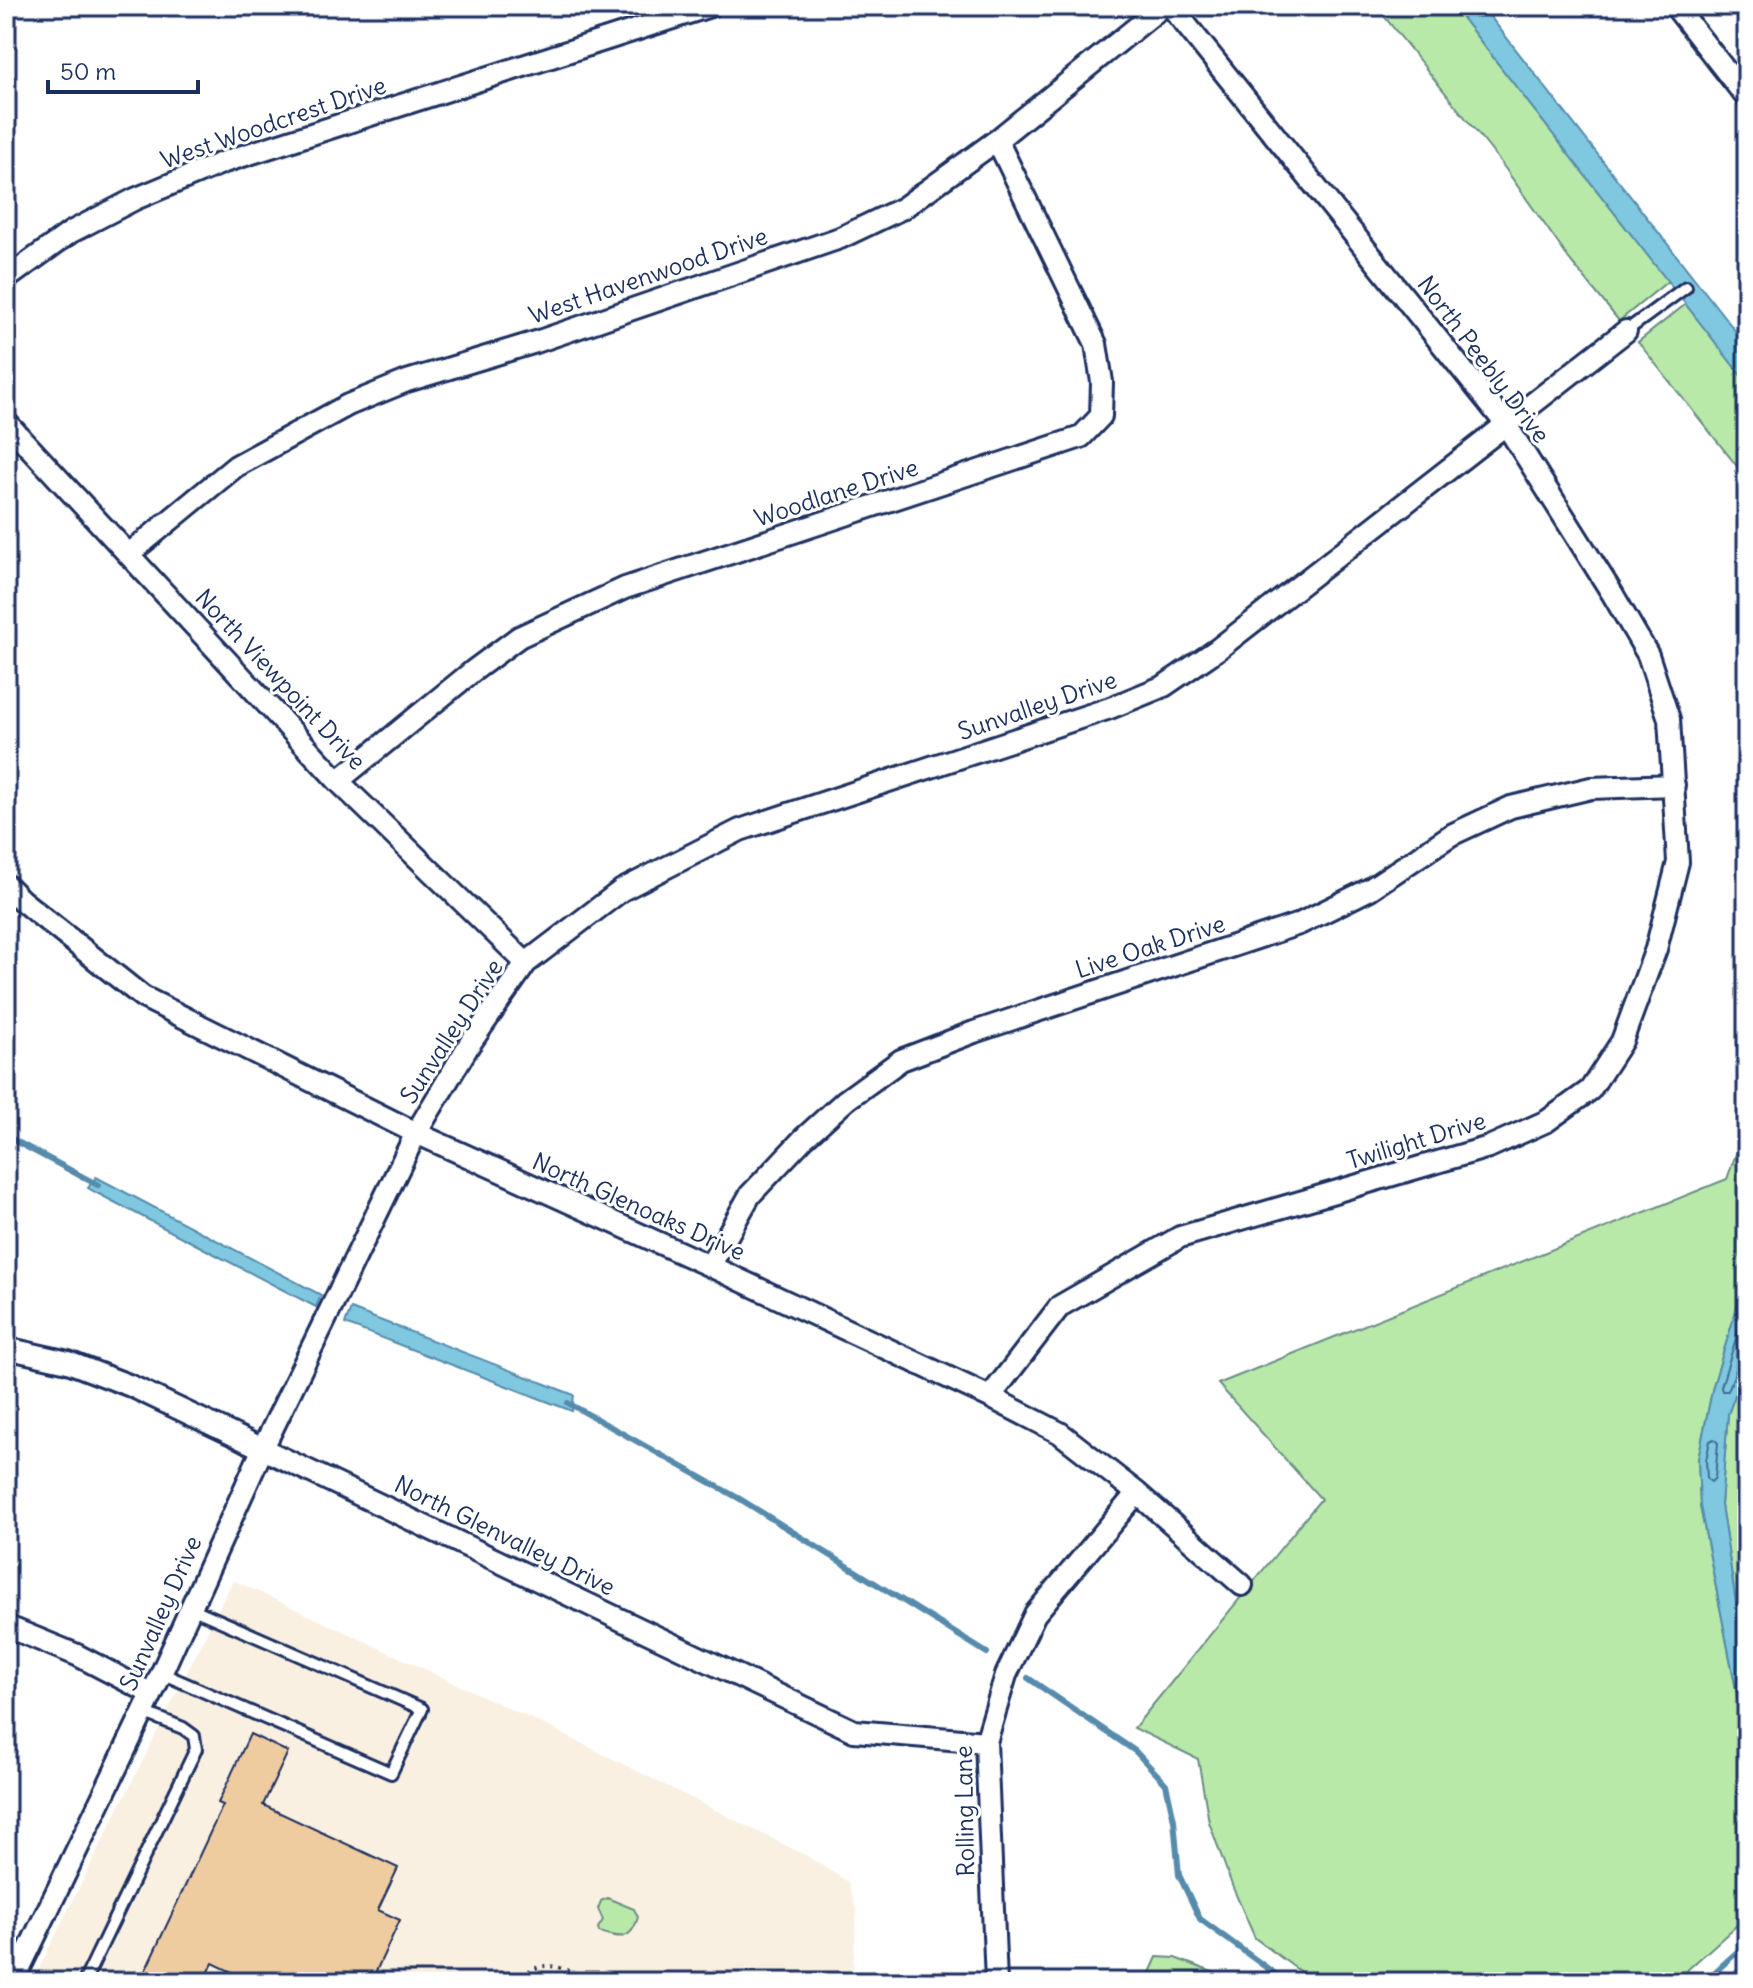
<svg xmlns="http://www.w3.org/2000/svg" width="1753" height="1988" font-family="Delius,sans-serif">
<rect width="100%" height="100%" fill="#fff"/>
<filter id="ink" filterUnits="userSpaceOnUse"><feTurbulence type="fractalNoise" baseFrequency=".0125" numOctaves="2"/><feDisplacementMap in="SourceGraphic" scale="16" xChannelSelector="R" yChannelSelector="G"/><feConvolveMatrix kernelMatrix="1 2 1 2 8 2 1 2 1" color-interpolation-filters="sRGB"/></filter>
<g filter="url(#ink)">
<!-- built -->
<path fill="#faf0e2" d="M233 1580 547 1726 807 1856 848 1882 857 1912 852 1982H32Z"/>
<!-- green -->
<path fill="#b8e9a9" stroke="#6a8c84" stroke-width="2" d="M1376 6H1453L1668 281 1619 321 1569 259 1502 164Z
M1686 304 1747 383V486L1744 475 1638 342Z
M1747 1123V1275L1713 1386 1698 1459 1700 1506 1747 1745V1916L1674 1982H1314L1255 1938 1233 1888 1209 1822 1198 1759 1134 1728 1321 1499 1218 1384 1727 1179Z
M1747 1363V1652L1737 1609 1721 1505 1728 1414Z
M607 1898 634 1909 638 1917C631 1942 620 1938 599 1932L598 1928 603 1920 598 1909 601 1901Z
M1157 1957 1175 1958 1239 1982H1150L1149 1975Z"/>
<!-- water -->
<path fill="#7fc8e0" stroke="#578bac" stroke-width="2" d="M1453 6H1482L1747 346V383Z
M96 1177 321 1295 316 1307 95 1192 88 1188Z
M1747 1275V1363L1728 1414 1721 1505 1737 1609 1747 1652V1745L1700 1506 1698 1459 1713 1386Z
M351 1309 574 1395 572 1411 345 1324Z"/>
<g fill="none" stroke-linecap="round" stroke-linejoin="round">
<!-- shore -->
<path stroke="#436c92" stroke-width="2" d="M1747 1303 1721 1387 1722 1391H1728L1737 1367 1747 1364
M1714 1439 1718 1443 1715 1478 1711 1482 1707 1479 1706 1460 1710 1441Z"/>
<!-- stream -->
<path stroke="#578bac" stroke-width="6" d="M6 1136 98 1185
M568 1403 740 1499 987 1653
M1028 1678 1135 1751 1166 1784 1174 1820 1179 1875 1200 1919 1286 1982
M1704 1982 1747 1943"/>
</g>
<!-- building -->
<path fill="#efcca0" stroke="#1b2f5e" stroke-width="2" d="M250 1734 288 1752 263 1805 398 1868 378 1910 400 1920 371 1982H253L213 1963 204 1982H140L223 1805 218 1803Z"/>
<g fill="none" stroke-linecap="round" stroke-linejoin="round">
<!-- lane casing -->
<g stroke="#1b2f5e" stroke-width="16">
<path id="lane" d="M1626 331 1686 287
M161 1673 391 1773 422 1709 191 1608
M84 1982 196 1749 194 1736 183 1728 143 1712"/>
</g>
<!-- street casing -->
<g stroke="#1b2f5e" stroke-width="26">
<path id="street" d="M1675 6 1747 98
M6 279 71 232 135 199 224 162 710 6
M6 422 338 781 526 963
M129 554 236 466 348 405 407 381 536 342 840 238 903 208 997 140 1163 6
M338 781 473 671 519 637 625 588 1081 437 1101 416 1102 382 1096 344 997 140
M6 885 21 900 143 997 416 1133 710 1266 990 1397 1060 1433 1137 1493 1242 1585
M710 1266 750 1195 804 1138 846 1100 901 1060 974 1032 1299 924 1370 889 1451 835 1511 807 1591 788 1674 785
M6 1348 68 1362 131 1386 854 1731 986 1742
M990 1397 1060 1306 1180 1237 1489 1147 1547 1121 1590 1090 1622 1041 1656 949 1678 862 1669 719 1648 655 1612 593 1505 423 1171 6
M6 1626 77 1655 152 1694
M13 1982 152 1694 263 1448 416 1133 469 1045 526 963 622 890 740 830 1110 708 1164 686 1218 649 1626 331
M996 1982 986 1742 1006 1675 1035 1614 1137 1493"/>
</g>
<!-- path -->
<path stroke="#1b2f5e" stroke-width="4" stroke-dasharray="2 6" stroke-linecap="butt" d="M516 1982C546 1953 562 1970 598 1982"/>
<!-- lane -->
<use href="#lane" stroke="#fff" stroke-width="10"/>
<!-- street -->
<use href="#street" stroke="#fff" stroke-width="20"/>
</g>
</g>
<g text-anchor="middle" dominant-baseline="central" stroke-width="6" stroke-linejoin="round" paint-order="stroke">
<!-- street labels -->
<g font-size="24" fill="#1b2f5e" stroke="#fff">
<text transform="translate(273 122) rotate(-19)">West Woodcrest Drive</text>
<text transform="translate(648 275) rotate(-19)">West Havenwood Drive</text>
<text transform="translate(1484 359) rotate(53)">North Peebly Drive</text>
<text transform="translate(836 492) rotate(-18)">Woodlane Drive</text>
<text transform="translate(281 679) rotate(47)">North Viewpoint Drive</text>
<text transform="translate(1037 705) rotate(-19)">Sunvalley Drive</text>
<text transform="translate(1150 946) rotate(-18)">Live Oak Drive</text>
<text transform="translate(451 1031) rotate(-57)">Sunvalley Drive</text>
<text transform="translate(1416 1140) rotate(-17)">Twilight Drive</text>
<text transform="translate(639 1206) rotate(24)">North Glenoaks Drive</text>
<text transform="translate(505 1535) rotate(26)">North Glenvalley Drive</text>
<text transform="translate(160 1613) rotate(-66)">Sunvalley Drive</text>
<text transform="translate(964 1811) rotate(-91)">Rolling Lane</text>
</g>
</g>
<!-- margin -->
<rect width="1753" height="1988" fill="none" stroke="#fff" stroke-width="32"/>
<rect x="16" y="16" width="1721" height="1956" fill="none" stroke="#1b2f5e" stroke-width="3" filter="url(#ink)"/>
<!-- scale -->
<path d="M48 80v12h150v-12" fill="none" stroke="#1b2f5e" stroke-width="4"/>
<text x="60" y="80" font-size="24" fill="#1b2f5e" stroke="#ffffff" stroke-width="6" paint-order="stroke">50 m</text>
</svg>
